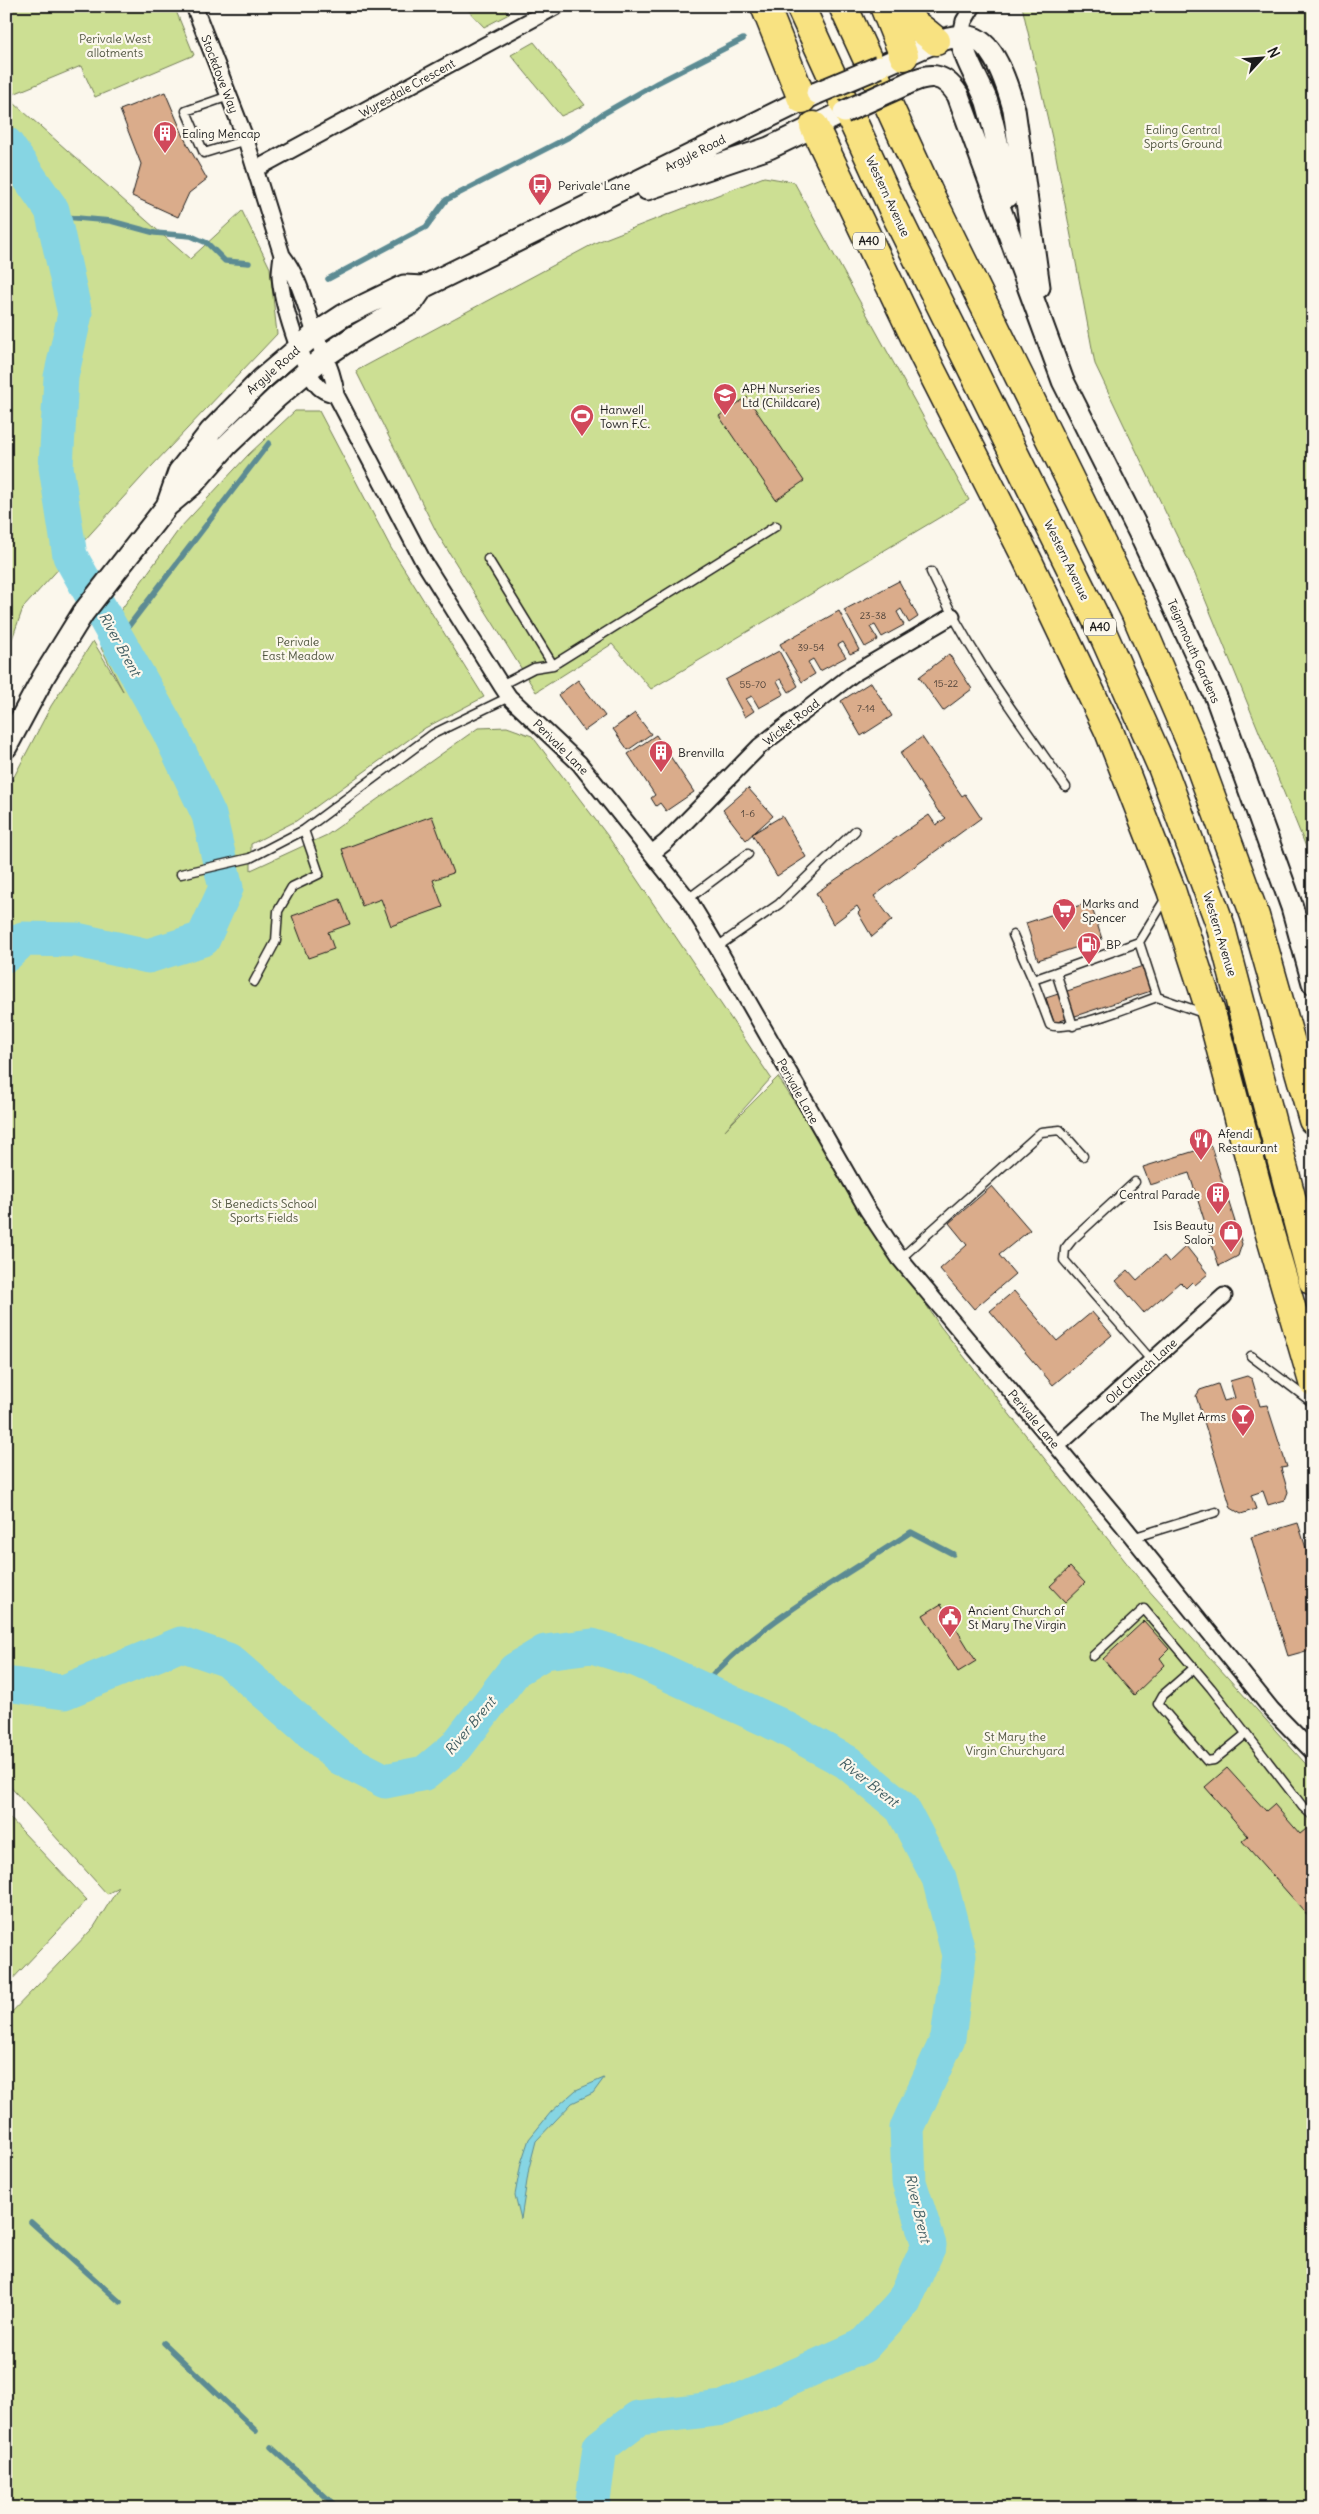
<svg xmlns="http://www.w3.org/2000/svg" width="1319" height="2514" font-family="Delius,sans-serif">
<rect width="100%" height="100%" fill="#fbf7ec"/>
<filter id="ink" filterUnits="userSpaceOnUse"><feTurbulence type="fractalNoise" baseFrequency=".02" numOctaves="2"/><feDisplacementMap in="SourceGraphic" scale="10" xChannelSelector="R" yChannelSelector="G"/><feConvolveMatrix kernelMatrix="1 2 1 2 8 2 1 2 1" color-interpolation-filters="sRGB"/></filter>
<g filter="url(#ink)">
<!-- green -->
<path fill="#ccdf93" stroke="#747e58" d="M6 6H174L194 55 95 97 81 66 11 95 6 91Z
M464 6H501L509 14 484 27Z
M1022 6H1313V864L1194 572 1095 364 1055 151Z
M534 42 585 105 561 116 511 55Z
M6 96 190 259 242 211 270 268 277 334 151 467 23 608 6 656Z
M764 177 794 182 969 500 651 689 612 644 536 692 437 533 356 371 597 242Z
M295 411H319L391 548 484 697 425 728 296 821 251 844V870L327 835 478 728 507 727 532 736 607 835 771 1078 725 1130 778 1077 940 1326 1144 1585 1313 1772V2508H6V2018L94 1927 119 1887 107 1894 6 1782V792L51 706 93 641 123 691 101 648 122 619 118 614 180 528 248 455Z
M6 1814 87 1900 6 1986Z"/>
<!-- water -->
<path fill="#86d5e3" stroke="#5c8b93" d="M604 2078 593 2093 572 2103 536 2141 529 2168 521 2219 515 2195 521 2163 529 2139 551 2112 576 2090Z"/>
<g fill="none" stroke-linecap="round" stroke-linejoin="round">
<!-- stream -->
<path stroke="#5c8b93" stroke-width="5.5" d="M54 216 111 221 155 233 191 236 207 243 225 261 249 263
M328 279 426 227 446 200 571 136 601 115 657 83 743 39
M118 640 269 443
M700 1689C757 1623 839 1580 911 1532L953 1554
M31 2222 120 2302
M164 2343 256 2431
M271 2447 338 2508"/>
<!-- river -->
<path stroke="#86d5e3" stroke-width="35" d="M6 144 52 210 75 314 61 377 56 467 70 556 168 729 209 815 226 888 203 939 148 956 77 940 23 939 6 955
M6 1684 64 1692 181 1644 228 1660 341 1758 385 1781 425 1773 456 1747 515 1670 545 1652 592 1646 638 1660 779 1725 847 1762 902 1808 939 1878 959 1955 948 2038 907 2128 909 2182 929 2245 904 2301 863 2346 723 2408 638 2418 600 2447 592 2508"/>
</g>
<!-- building -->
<path fill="#daac8b" stroke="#1c1c1c" d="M165 92 187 144 207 179 189 193 178 217 132 196 141 164 120 110Z
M747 397 804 481 776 500 719 416Z
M899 581 918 617 909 623 901 609 897 612 904 625 882 637 875 625 870 627 878 640 865 647 844 610Z
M839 611 859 650 850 654 843 642 838 645 846 657 820 671 813 659 808 662 815 674 802 682 780 644Z
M779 651 798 686 789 692 781 679 777 681 784 694 759 708 752 696 746 699 754 711 745 717 725 680Z
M949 654 972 689 943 711 919 677Z
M578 680 605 716 584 731 558 695Z
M871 682 892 716 861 736 841 701Z
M635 713 651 734 628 750 613 729Z
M656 735 694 792 666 811 660 803 656 806 651 798 655 795 628 754Z
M922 737 962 796 965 794 981 818 874 896 892 920 872 937 858 913 860 911 857 906 833 924 816 893 929 815 936 825 946 818 938 811 900 753Z
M748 788 773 816 746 840 723 810Z
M432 816 453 873 433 880 443 907 391 926 381 899 362 906 342 849Z
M782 816 806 857 777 876 752 834Z
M340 899 350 924 328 932 334 949 308 958 292 916Z
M1090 902 1102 939 1038 960 1026 923Z
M1149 964 1157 989 1054 1023 1046 998Z
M1211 1146 1242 1244 1238 1256 1219 1266 1189 1173 1150 1185 1143 1167Z
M992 1186 1030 1230 999 1255 1015 1274 974 1309 940 1269 967 1245 949 1223Z
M1186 1246 1208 1274 1195 1285 1192 1282 1186 1288 1180 1282 1144 1313 1116 1281 1128 1270 1137 1280 1164 1256 1169 1262Z
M1014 1291 1057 1341 1092 1312 1112 1335 1053 1385 990 1311Z
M1247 1376 1252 1379 1260 1406 1267 1405 1287 1467 1281 1468 1288 1492 1285 1500 1268 1505 1263 1491 1251 1495 1256 1509 1241 1514 1231 1508 1196 1396 1200 1390 1218 1384 1224 1401 1235 1398 1230 1381Z
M1298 1523 1313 1570V1649L1288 1656 1251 1537Z
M1070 1567 1085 1583 1065 1602 1050 1586Z
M941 1604 976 1661 958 1672 923 1615Z
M1144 1621 1169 1649 1160 1658 1165 1665 1134 1695 1103 1659Z
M1227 1768 1266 1811 1274 1804 1300 1834 1311 1825 1313 1827 1312 1920 1242 1841 1248 1836 1205 1787Z"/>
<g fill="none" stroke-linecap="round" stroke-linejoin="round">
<!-- lane casing -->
<g stroke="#1c1c1c" stroke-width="11">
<path id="lane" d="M229 96 186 111 204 153 246 140
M488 559 553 665
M931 572C968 652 1016 716 1066 787
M501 685 534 668 553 665 776 526
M181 874 250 858 304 830 433 734 509 697
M1166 898 1139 942 1157 997 1203 1013
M688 899 748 854
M1013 935 1033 980
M717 947 779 904 855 831
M1056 972 1033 980 1050 1025C1068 1033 1136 1004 1157 997
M254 982 276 941 278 911 292 887 319 874 304 830
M1073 1026 1056 972 1139 942
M1135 1182 1072 1240 1065 1249 1064 1260 1152 1361
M900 1259 1041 1132 1060 1130 1083 1156
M1251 1356 1313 1403
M1132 1538 1216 1512
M1093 1656 1144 1609 1211 1688 1303 1807 1313 1816
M1194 1668 1163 1695 1158 1704 1207 1761 1214 1760 1246 1734"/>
</g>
<!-- street casing -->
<g stroke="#1c1c1c" stroke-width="19">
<path id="street" d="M194 6 246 140 282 255C300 278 305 306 315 333 323 355 334 372 336 395L422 559 501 685 509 697 579 763 688 899 717 947 867 1209 900 1259 1122 1524 1272 1710 1313 1752
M961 35 964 21 973 6
M256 169 557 6
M282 255C281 262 280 269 280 275 281 300 302 370 319 387 324 392 330 393 336 395
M652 853 666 842 760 746 853 674 952 616
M1057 1446 1224 1296"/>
</g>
<!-- secondary casing -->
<g stroke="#1c1c1c" stroke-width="25">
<path id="secondary" d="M961 35C963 59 979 80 987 102 996 133 1002 165 1008 196
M879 67C958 33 985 5 1014 109L1039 287
M906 84C929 73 943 72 958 95L1063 381 1139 532 1216 697 1292 907 1313 983
M647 189 769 148 844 112
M167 506 179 472 211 431 262 379 315 334 344 315 404 286 423 287 817 93
M6 747 44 676 83 613 167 506 192 485 226 446 277 397 325 356 355 336 412 303 423 287"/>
</g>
<!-- highway casing -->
<g stroke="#1c1c1c" stroke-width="31">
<path id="highway" d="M765 6 802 99
M800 6 892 207 1099 625 1162 767 1220 924 1313 1281
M843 6 928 191 1135 612 1194 750 1255 916 1313 1120
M884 6 904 56
M893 6C907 20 922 28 936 41
M814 126 924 356 1027 559 1109 731 1171 890 1212 1016 1267 1224 1313 1382"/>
</g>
<!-- lane -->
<use href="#lane" stroke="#fbf7ec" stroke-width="8"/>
<!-- street -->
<use href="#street" stroke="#fbf7ec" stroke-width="15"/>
<!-- secondary -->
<use href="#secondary" stroke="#fbf7ec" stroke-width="21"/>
<!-- highway -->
<use href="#highway" stroke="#f8e281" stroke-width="28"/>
<!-- secondary-bridge casing -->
<g stroke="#1c1c1c" stroke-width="25" stroke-linecap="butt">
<path id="secondary-bridge" d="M817 93 879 67
M844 112 906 84"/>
</g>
<!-- secondary-bridge -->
<use href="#secondary-bridge" stroke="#fbf7ec" stroke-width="21"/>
</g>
</g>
<!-- icons -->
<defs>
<g id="building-pin" transform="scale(1.25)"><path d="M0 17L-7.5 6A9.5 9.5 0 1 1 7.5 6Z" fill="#d1495b" stroke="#fbf7ec"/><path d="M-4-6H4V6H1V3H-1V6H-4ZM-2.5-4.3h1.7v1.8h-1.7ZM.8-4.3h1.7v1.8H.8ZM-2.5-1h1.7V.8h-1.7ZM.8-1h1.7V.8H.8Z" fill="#fff"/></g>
<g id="bus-pin" transform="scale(1.25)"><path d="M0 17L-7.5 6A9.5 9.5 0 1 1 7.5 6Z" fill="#d1495b" stroke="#fbf7ec"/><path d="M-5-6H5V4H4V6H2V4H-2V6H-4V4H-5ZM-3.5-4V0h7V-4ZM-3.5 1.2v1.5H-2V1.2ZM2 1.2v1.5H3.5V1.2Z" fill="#fff"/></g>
<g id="school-pin" transform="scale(1.25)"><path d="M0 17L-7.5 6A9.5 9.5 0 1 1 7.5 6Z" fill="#d1495b" stroke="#fbf7ec"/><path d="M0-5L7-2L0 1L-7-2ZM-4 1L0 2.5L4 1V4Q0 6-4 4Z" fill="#fff"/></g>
<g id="stadium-pin" transform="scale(1.25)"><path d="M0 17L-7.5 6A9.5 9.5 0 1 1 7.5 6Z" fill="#d1495b" stroke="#fbf7ec"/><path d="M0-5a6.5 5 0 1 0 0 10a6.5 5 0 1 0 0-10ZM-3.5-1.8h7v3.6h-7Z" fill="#fff"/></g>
<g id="supermarket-pin" transform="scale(1.25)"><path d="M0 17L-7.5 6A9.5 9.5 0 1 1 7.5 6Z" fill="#d1495b" stroke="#fbf7ec"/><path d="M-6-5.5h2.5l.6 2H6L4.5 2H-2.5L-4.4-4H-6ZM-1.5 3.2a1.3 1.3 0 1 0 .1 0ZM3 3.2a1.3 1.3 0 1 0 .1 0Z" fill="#fff"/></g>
<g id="fuel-pin" transform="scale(1.25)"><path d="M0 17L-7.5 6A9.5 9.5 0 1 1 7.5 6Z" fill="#d1495b" stroke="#fbf7ec"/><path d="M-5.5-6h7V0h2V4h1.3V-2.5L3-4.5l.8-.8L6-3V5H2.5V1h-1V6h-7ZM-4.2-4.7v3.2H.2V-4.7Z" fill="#fff"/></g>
<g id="restaurant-pin" transform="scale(1.25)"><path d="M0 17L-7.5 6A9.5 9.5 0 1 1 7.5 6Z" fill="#d1495b" stroke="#fbf7ec"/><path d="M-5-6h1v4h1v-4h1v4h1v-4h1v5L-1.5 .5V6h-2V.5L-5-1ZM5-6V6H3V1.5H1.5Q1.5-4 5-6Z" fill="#fff"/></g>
<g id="shop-pin" transform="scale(1.25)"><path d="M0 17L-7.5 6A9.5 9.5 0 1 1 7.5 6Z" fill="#d1495b" stroke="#fbf7ec"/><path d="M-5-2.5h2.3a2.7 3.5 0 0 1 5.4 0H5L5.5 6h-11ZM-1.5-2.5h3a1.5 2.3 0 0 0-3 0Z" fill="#fff"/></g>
<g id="bar-pin" transform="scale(1.25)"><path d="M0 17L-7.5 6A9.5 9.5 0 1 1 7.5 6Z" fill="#d1495b" stroke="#fbf7ec"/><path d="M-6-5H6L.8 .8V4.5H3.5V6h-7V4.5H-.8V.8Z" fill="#fff"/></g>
<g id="civic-pin" transform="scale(1.25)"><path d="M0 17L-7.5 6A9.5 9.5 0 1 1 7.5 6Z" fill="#d1495b" stroke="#fbf7ec"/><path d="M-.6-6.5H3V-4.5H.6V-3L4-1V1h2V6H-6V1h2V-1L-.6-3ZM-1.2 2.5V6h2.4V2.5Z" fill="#fff"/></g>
</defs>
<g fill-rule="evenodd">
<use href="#building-pin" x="165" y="133"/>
<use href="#bus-pin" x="540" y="185"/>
<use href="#school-pin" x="725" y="395"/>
<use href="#stadium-pin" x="582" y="416"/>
<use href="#building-pin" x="661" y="752"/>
<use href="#supermarket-pin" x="1064" y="910"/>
<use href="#fuel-pin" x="1089" y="944"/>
<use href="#restaurant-pin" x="1201" y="1140"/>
<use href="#building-pin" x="1218" y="1194"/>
<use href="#shop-pin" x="1231" y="1232"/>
<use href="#bar-pin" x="1243" y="1416"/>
<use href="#civic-pin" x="950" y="1617"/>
</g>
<g text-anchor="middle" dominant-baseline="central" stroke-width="4.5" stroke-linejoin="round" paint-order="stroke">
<!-- number labels -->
<g font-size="10" fill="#4c4038">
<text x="873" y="615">23-38</text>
<text x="811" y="647">39-54</text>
<text x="946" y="683">15-22</text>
<text x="753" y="684">55-70</text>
<text x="866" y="708">7-14</text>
<text x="748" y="813">1-6</text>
</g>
<!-- shield labels -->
<g fill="#fbf7ec" stroke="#5f5e5a" stroke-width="1">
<rect x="853" y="232.5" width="32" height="17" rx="4"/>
<rect x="1084" y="618.5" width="32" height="17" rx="4"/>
</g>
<g font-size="11" font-weight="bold" fill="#1c1c1c">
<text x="869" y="241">A40</text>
<text x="1100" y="627">A40</text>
</g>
<!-- park labels -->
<g font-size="12" fill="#515640" stroke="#fbf7ec">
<text x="115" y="38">Perivale West<tspan x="115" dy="14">allotments</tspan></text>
<text x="1183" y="129">Ealing Central<tspan x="1183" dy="14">Sports Ground</tspan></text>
<text x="298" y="641">Perivale<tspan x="298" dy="14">East Meadow</tspan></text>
<text x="264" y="1203">St Benedicts School<tspan x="264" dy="14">Sports Fields</tspan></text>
<text x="1015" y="1736">St Mary the<tspan x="1015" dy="14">Virgin Churchyard</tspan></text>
</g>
<!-- street labels -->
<g font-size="12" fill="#1c1c1c" stroke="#fbf7ec">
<text transform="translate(220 74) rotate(69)">Stockdove Way</text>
<text transform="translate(407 88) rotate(-29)">Wyresdale Crescent</text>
<text transform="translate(695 153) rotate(-27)">Argyle Road</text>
<text transform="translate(888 196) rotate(65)">Western Avenue</text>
<text transform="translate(273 370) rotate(-41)">Argyle Road</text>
<text transform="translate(1067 560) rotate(64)">Western Avenue</text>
<text transform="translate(1194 651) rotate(66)">Teignmouth Gardens</text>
<text transform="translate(791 722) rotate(-38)">Wicket Road</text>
<text transform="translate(561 747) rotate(45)">Perivale Lane</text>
<text transform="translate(1220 934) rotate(73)">Western Avenue</text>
<text transform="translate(798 1091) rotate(61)">Perivale Lane</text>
<text transform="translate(1141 1371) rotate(-42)">Old Church Lane</text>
<text transform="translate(1034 1419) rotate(50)">Perivale Lane</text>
</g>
<!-- poi labels -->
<g font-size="12" fill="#1c1c1c" stroke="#fbf7ec" text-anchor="start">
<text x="182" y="133">Ealing Mencap</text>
<text x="558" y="185">Perivale Lane</text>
<text x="742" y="388">APH Nurseries<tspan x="742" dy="14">Ltd (Childcare)</tspan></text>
<text x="600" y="409">Hanwell<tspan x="600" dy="14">Town F.C.</tspan></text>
<text x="678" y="752">Brenvilla</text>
<text x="1082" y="903">Marks and<tspan x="1082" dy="14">Spencer</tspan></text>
<text x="1106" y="944">BP</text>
<text x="1218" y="1133">Afendi<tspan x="1218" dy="14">Restaurant</tspan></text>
<text x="1200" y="1194" text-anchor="end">Central Parade</text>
<text x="1214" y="1225" text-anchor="end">Isis Beauty<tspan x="1214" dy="14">Salon</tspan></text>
<text x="1226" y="1416" text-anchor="end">The Myllet Arms</text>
<text x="968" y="1610">Ancient Church of<tspan x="968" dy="14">St Mary The Virgin</tspan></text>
</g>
<!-- water labels -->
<g font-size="14" font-style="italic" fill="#415d62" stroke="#fbf7ec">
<text transform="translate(120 644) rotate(61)">River Brent</text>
<text transform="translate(470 1726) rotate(-50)">River Brent</text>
<text transform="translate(869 1782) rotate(38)">River Brent</text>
<text transform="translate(918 2208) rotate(77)">River Brent</text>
</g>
</g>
<!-- margin -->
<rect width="1319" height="2514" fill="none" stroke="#fbf7ec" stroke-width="25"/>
<rect x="12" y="12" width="1294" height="2489" fill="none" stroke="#1c1c1c" stroke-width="2" filter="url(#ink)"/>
<!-- north arrow -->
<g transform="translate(1262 58) rotate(64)" stroke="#fbf7ec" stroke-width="4" paint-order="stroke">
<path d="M0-4L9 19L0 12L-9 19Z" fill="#1c1c1c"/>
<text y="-8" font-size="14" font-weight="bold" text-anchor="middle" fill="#1c1c1c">N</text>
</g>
</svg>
